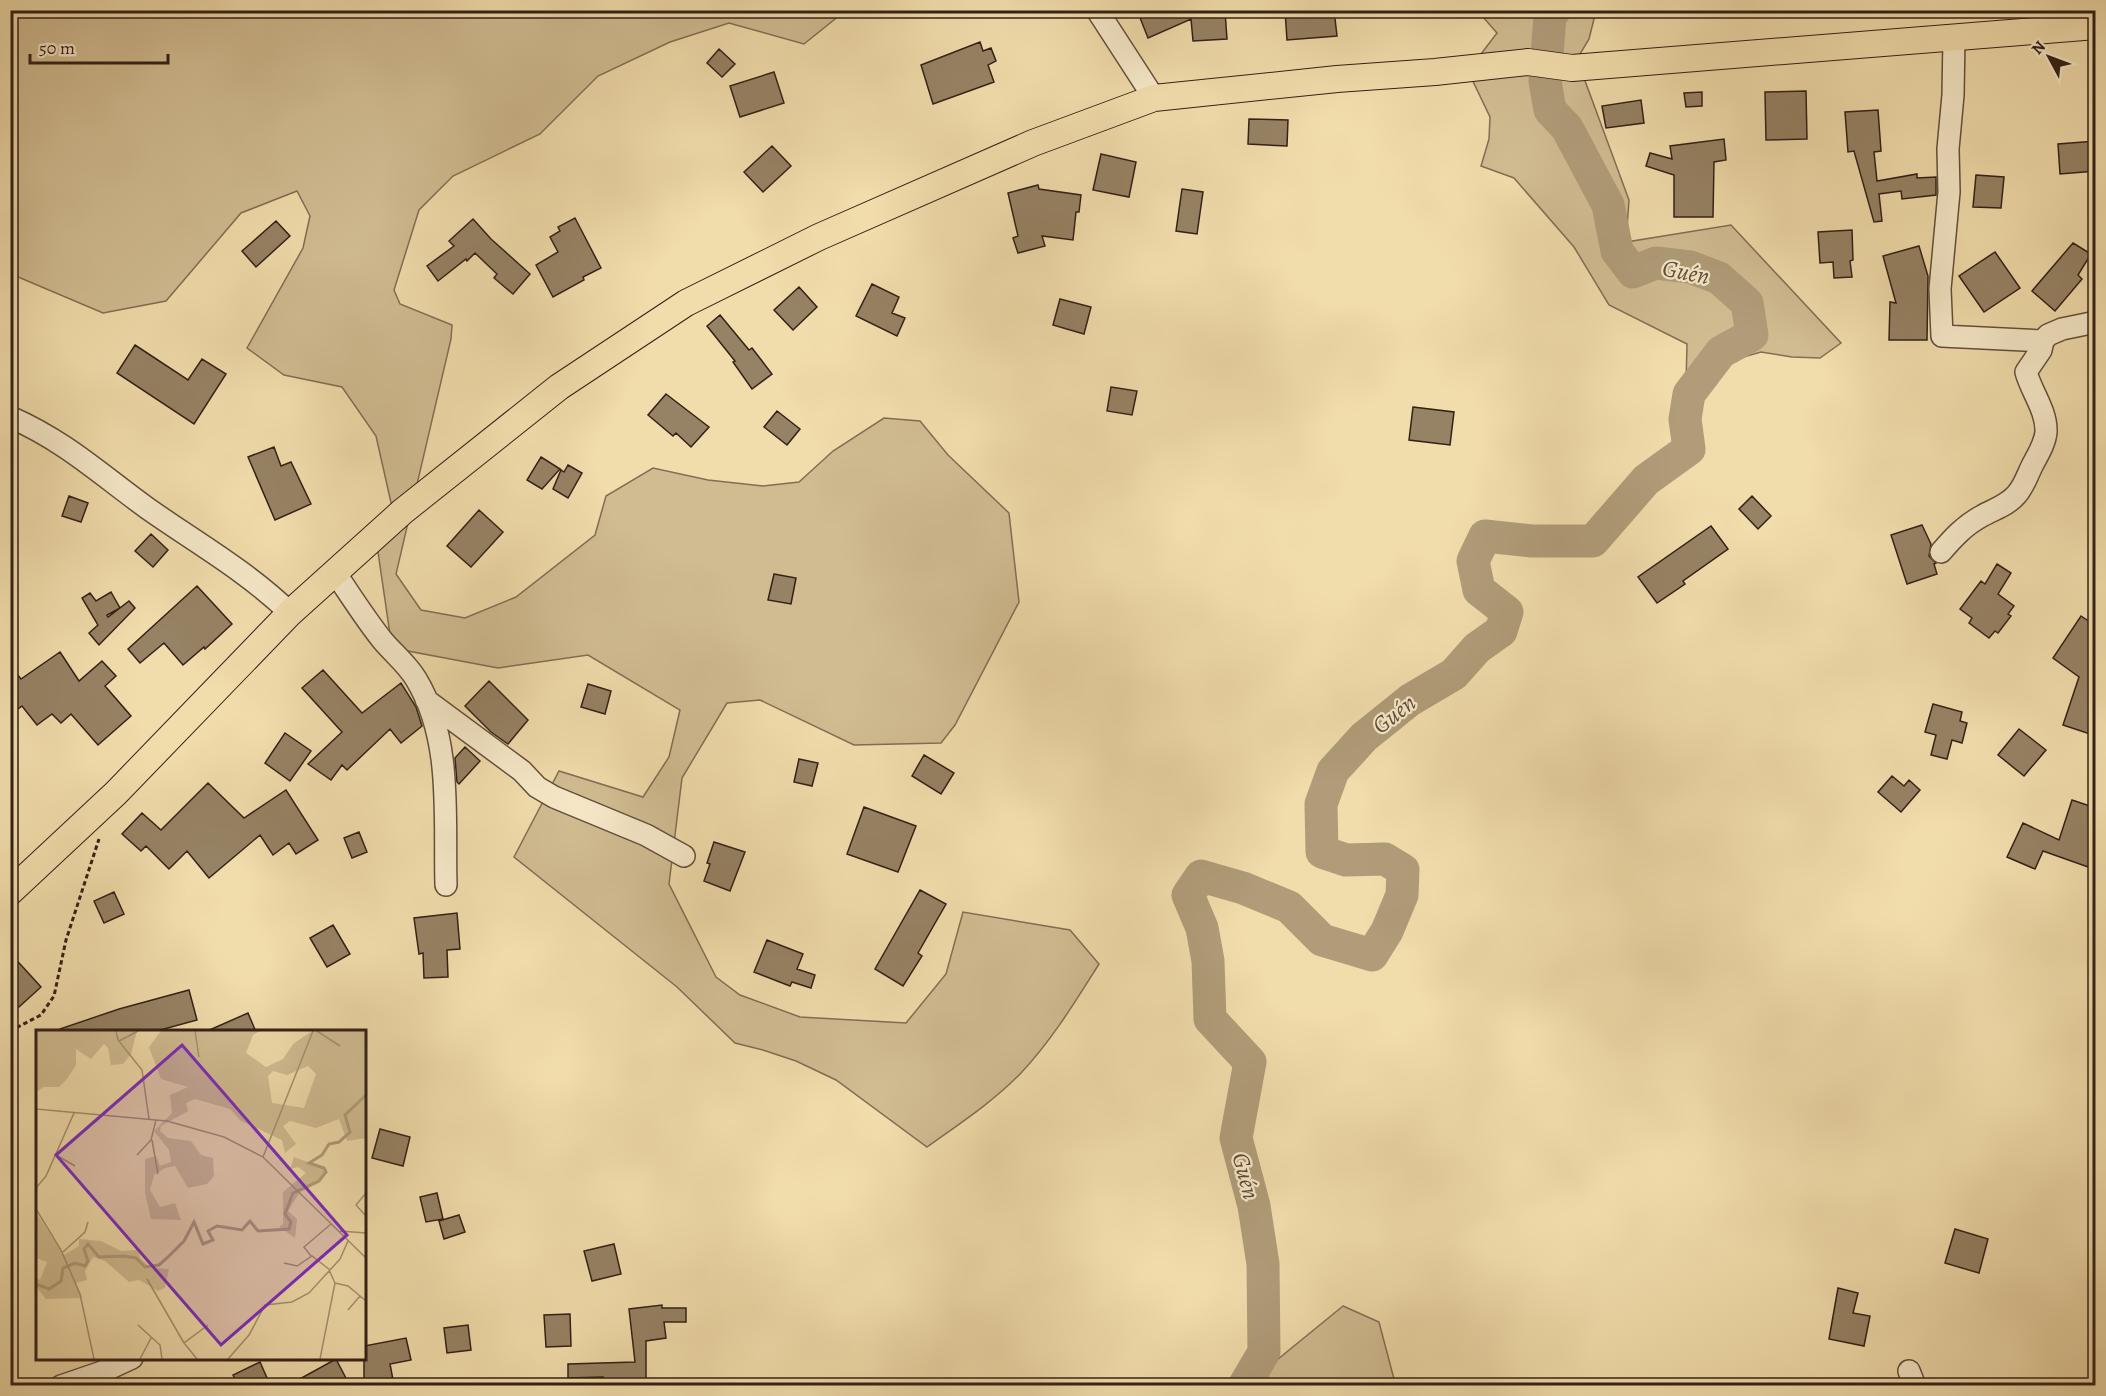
<svg xmlns="http://www.w3.org/2000/svg" width="2106" height="1396" font-family="Alegreya,serif">
<rect width="100%" height="100%" fill="#f1dcab"/>
<filter id="stains"><feTurbulence type="fractalNoise" baseFrequency=".00333" numOctaves="4"/><feColorMatrix values="0 0 0 0 .2 0 0 0 0 .09 0 0 0 0 .02 0 0 0 .5 -.17"/></filter>
<radialGradient id="worn" r=".72"><stop offset=".6" stop-color="#630" stop-opacity="0"/><stop offset="1" stop-color="#630" stop-opacity=".3"/></radialGradient>
<!-- green -->
<path fill="#d1bc92" stroke="#826e54" stroke-width="1.5" d="M10 11H845L804 44 729 23 670 42 598 76 540 134 453 176 419 210 394 290 400 304 452 325 451 339 396 574 421 610 465 618 516 597 595 535 606 496 653 468 708 480 763 486 799 482 833 451 884 418 920 421 948 455 1009 513 1019 602 955 725 941 743 854 745 760 700 727 703 682 778 669 884 716 977 740 995 800 1017 906 1023 946 974 963 912 1070 930 1099 964C1075 1002 1052 1040 1021 1073 993 1102 959 1124 927 1147L836 1080 796 1061 763 1050 735 1043 677 987 514 857 559 771 643 797 669 757 680 710 588 655 498 668 392 648 378 552 392 507 376 436 342 387 284 375 247 348 303 248 310 216 297 191 241 213 166 301 103 313 11 274Z
M1485 11H1596L1589 39 1577 59 1629 200 1626 242 1731 225 1841 343 1820 358 1792 357 1761 352 1733 360 1686 385 1687 344 1609 305 1574 247 1514 178 1481 166 1489 139 1490 117 1468 71 1497 33 1483 17Z
M1343 1306 1379 1322 1394 1379 1402 1385H1258L1272 1364Z"/>
<g fill="none" stroke-linecap="round" stroke-linejoin="round">
<!-- river -->
<path stroke="#b09c79" stroke-width="33" d="M1244 1386 1264 1352 1263 1264 1254 1206 1236 1138 1250 1062 1210 1019 1208 961 1202 928 1188 895 1201 876 1243 888 1289 907 1322 940 1372 955 1387 931 1402 895 1403 870 1385 859 1346 860 1322 852 1321 804 1333 771 1364 737 1410 700 1454 674 1477 648 1501 631 1507 612 1479 590 1473 561 1485 536 1532 541H1593L1646 480 1689 449 1685 419 1689 394 1721 352 1752 335 1747 303 1719 278 1690 267 1656 263 1633 272 1617 251 1608 205 1567 128 1550 110 1545 81 1550 16 1555 10"/>
</g>
<!-- building -->
<path fill="#968264" stroke="#332017" stroke-width="1.5" d="M1137 10H1167L1169 14 1225 11 1227 39 1193 41 1191 19 1148 38Z
M1285 10H1334L1337 36 1287 40Z
M980 42 983 51 991 48 996 61 988 65 994 82 933 104 921 65Z
M719 49 735 64 722 77 707 63Z
M774 72 784 103 740 117 730 86Z
M1806 91 1807 139 1766 140 1765 92Z
M1702 92V106L1686 107 1684 93Z
M1641 100 1644 123 1606 128 1602 106Z
M1878 110 1881 151 1874 152 1877 181 1917 174V178L1936 177V195L1902 199 1901 191 1879 194 1882 221 1874 222 1854 151 1848 152 1845 112Z
M1249 119 1288 120 1287 146 1248 144Z
M1724 139 1726 160 1714 162 1713 217H1674V175L1646 166 1650 153 1672 159 1670 146Z
M2096 141V171L2060 174 2058 144Z
M772 146 791 166 763 192 744 172Z
M1101 154 1136 162 1129 197 1093 190Z
M1976 175 2004 177 2001 208 1973 207Z
M1038 185 1039 189 1081 195 1079 212H1076L1073 240 1042 236 1045 246 1018 253 1013 238 1018 236 1008 193Z
M1182 189 1203 192 1197 234 1176 231Z
M575 218 601 268 583 277 584 280 553 297 536 265 558 252 550 237 560 231 558 227Z
M473 219 491 239 530 274 513 294 494 278 497 274 475 253 467 261 466 259 438 281 427 266 454 246 449 241Z
M276 221 290 236 256 267 242 251Z
M1852 230 1853 260 1850 261 1852 277 1834 278 1833 262 1820 263 1818 232Z
M2073 243 2091 254 2078 275 2082 279 2055 311 2032 291Z
M1919 246 1928 276 1927 340H1889L1890 302 1896 303 1883 256Z
M1995 252 2020 288 1984 312 1959 276Z
M872 284 899 297 892 313 905 318 897 336 856 316Z
M799 287 817 307 793 330 774 310Z
M1060 299 1091 307 1084 334 1053 325Z
M720 315 749 350 752 348 772 374 752 389 733 362 735 361 707 326Z
M135 345 188 380 202 359 226 374 194 424 117 373Z
M1111 387 1137 391 1132 415 1107 411Z
M666 394 709 427 691 447 676 433 673 436 648 415Z
M1413 407 1454 412 1450 445 1409 440Z
M777 411 800 429 787 445 764 427Z
M274 447 281 466 291 462 311 504 275 520 248 457Z
M541 457 560 469 542 489 527 480Z
M568 465 582 473 568 498 553 489 561 470 564 472Z
M69 496 88 503 81 522 62 516Z
M1752 496 1771 516 1758 529 1739 509Z
M479 510 503 532 471 567 447 546Z
M1922 525 1931 544 1929 556 1936 563 1934 564 1937 574 1907 584 1891 535Z
M1711 526 1728 549 1683 581 1685 584 1657 603 1638 577Z
M151 534 168 550 153 567 135 551Z
M1997 564 2011 573 1998 594 2014 606 2008 614 2011 616 1998 633 1995 631 1989 638 1969 623 1972 618 1960 609 1981 581 1985 584Z
M774 574 796 578 791 604 768 600Z
M197 586 232 624 205 649 204 647 183 665 164 643 140 663 128 649Z
M111 592 120 608 107 615 108 617 129 601 135 608 99 645 89 633 98 625 82 598 90 593 96 601Z
M2081 616 2096 626V736L2063 725 2079 677 2053 658Z
M60 652 79 681 102 661 116 676 105 686 131 716 98 745 71 714 61 723 52 714 37 725 22 706 10 715V665L21 679Z
M323 670 362 713 401 683 416 707 422 726 401 743 390 729 347 770 342 765 331 780 308 764 342 732 302 688Z
M489 681 528 720 508 744 491 732 465 706Z
M588 684 611 691 605 714 581 707Z
M1933 704 1962 712 1960 721 1967 723 1962 743 1952 740 1947 759 1931 755 1936 735 1925 732Z
M2019 729 2046 750 2024 776 1998 755Z
M285 733 311 751 290 781 265 763Z
M465 747 480 761 459 784 457 782 455 758Z
M924 755 954 773 941 794 912 776Z
M799 759 818 763 812 786 794 782Z
M1892 776 1904 786 1909 780 1920 790 1901 812 1878 792Z
M208 783 244 818 286 790 318 840 296 854 289 843 273 855 260 835 209 878 187 851 169 869 146 846 141 851 122 834 142 813 161 830Z
M2072 800 2096 808V855L2091 868 2043 851 2035 869 2007 857 2023 823 2059 840Z
M864 807 916 826 898 872 847 854Z
M359 832 367 852 352 858 344 838Z
M714 842 745 852 730 891 704 881 710 864 707 863Z
M920 890 946 904 918 953 922 956 903 986 875 969Z
M114 892 124 914 104 923 94 901Z
M457 913 460 949 447 950 448 977 424 978 423 953 419 954 414 918Z
M333 925 350 954 327 967 310 938Z
M767 940 803 954 797 969 815 975 811 988 792 982 790 986 754 972Z
M10 953 41 987 10 1015Z
M189 990 197 1020 153 1032H61L60 1029 119 1009Z
M248 1013 256 1032H205Z
M380 1129 410 1137 403 1166 372 1158Z
M437 1193 443 1219 426 1222 420 1197Z
M459 1215 465 1232 444 1239 439 1221Z
M1955 1229 1988 1239 1979 1273 1945 1263Z
M614 1244 621 1274 592 1281 584 1251Z
M1838 1288 1858 1293 1853 1313 1870 1316 1864 1346 1829 1339Z
M662 1305V1308H686V1322H664L666 1338 646 1341V1386H603V1377L568 1378V1364L635 1362 629 1309Z
M570 1314 571 1346 546 1347 544 1315Z
M468 1325 471 1350 447 1353 444 1328Z
M406 1338 411 1360 390 1364 394 1385H364V1346Z
M336 1359 350 1386H287Z
M260 1362 267 1378 252 1386H239L233 1375Z"/>
<g fill="none" stroke-linecap="round" stroke-linejoin="round">
<!-- minor casing -->
<g stroke="#624f3c" stroke-width="24">
<path id="minor" d="M1097 10 1154 98
M2034 31 2051 10
M1954 38 1953 95 1948 149 1949 192 1940 289 1942 336 2043 341
M10 417C65 441 100 474 147 508 195 542 247 571 290 613
M1941 552C1953 538 1965 525 1982 516 1994 509 2007 506 2017 494 2024 486 2027 476 2032 466 2037 456 2045 444 2046 432 2047 411 2031 391 2026 372L2041 350 2043 341 2048 335 2062 329 2096 322
M336 574C351 596 366 620 383 641 394 654 407 664 416 679 453 740 444 817 446 885
M426 700 522 771 537 787 554 797 646 835 684 856
M1909 1371 1915 1386
M61 1386 102 1372 132 1358"/>
</g>
<!-- major casing -->
<g stroke="#332017" stroke-width="28">
<path id="major" d="M10 892 116 793 290 613 402 512 559 387 686 303 819 237 1033 143 1154 98 1337 79 1435 72 1528 62 1572 68 2096 26"/>
</g>
<!-- path -->
<path stroke="#332017" stroke-width="3" stroke-dasharray="4.5 3" stroke-linecap="butt" d="M10 1031 41 1015 54 996 66 940 99 839"/>
<!-- minor -->
<use href="#minor" stroke="#f6e8c8" stroke-width="21"/>
<!-- major -->
<use href="#major" stroke="#f1dcab" stroke-width="26"/>
</g>
<g text-anchor="middle" dominant-baseline="central" stroke-width="4.5" stroke-linejoin="round" paint-order="stroke">
<!-- water labels -->
<g font-size="24" font-style="italic" fill="#5f4b39" stroke="#f6e8c8">
<text transform="translate(1686 272) rotate(11)">Guén</text>
<text transform="translate(1394 714) rotate(-38)">Guén</text>
<text transform="translate(1246 1176) rotate(75)">Guén</text>
</g>
</g>
<!-- overview -->
<g transform="translate(36 1030)">
<rect width="330" height="330" fill="#f1dcab"/>
<path d="M0 1H101L95 24 87 34 75 35 72 18 68 14 55 29 40 19V35L31 49 23 57H8L0 62ZM125 1H224L217 5 210 23 230 37 247 29 257 14 276 1H330V108L311 111 303 89 280 98 254 91 247 96 260 114 249 123 246 110 205 91 194 79 159 69 150 73 152 81 125 96 124 101 132 108 155 111 165 125 177 128 178 146 171 154 152 158 139 136 129 138 118 145 114 160 124 177 139 173 145 190 115 189 109 163V129L120 126 124 136 135 132 133 120 118 101 136 83 134 65 152 57 125 49 113 17ZM272 36 280 44 268 78 236 73 232 46 237 41 251 45ZM258 127 291 139 281 154 264 162 252 181 261 189 259 208 243 197 247 194V162L270 143 262 137 254 139ZM0 183 28 225 43 216V209L65 211 85 221 103 220 104 228 115 238 133 239 129 258 122 261 103 250 93 252 69 231 57 227 49 241 51 250 40 253 46 268 10 269 0 257V247L4 250 11 232 0 228Z" fill="#d1bc92" fill-rule="evenodd"/>
<path fill="none" stroke="#b09c79" stroke-width="3" d="M0 254 13 259 25 251 27 238 39 233 49 236 52 231 48 219 52 214 63 227 88 226 100 228 109 237 123 235 131 228 148 211 158 192 167 214 177 210 172 201 181 196 206 200 214 191 222 201 253 199 255 192 249 184 257 163 283 151 290 142 288 138 273 133 286 125 293 114 303 112 314 102 309 85 330 65"/>
<path fill="none" stroke="#a59170" stroke-width="1.5" d="M80 1 82 10 106 40 113 89M159 1 163 27M281 1 304 16M83 11 102 1M0 79 131 91 188 107 227 127 330 228M116 110 122 144M20 125 39 136M101 125 115 110 120 90M227 127 277 1M0 158 10 146 38 83M330 163 320 175 330 186M0 179 25 220 44 264 58 329M304 201 330 203M27 222 49 202 52 192M275 226 268 217 295 194M248 233 261 236 276 226 294 240M111 249 148 313M299 253 312 256 330 271M312 280 324 266M102 295 124 315 126 329M104 329 115 308M161 329 148 313 172 295M192 329 213 305 229 275 256 272 273 263 304 229 312 211M284 329 299 253 293 240"/>
<path fill="#7b2cbf" fill-opacity="0.15" stroke="#7b2cbf" stroke-width="3" d="M146 15 311 205 185 315 20 125Z"/>
<rect width="330" height="330" fill="none" stroke="#332017" stroke-width="3"/>
</g>
<!-- margin -->
<rect width="2106" height="1396" fill="none" stroke="#f1dcab" stroke-width="36"/>
<rect x="12" y="12" width="2082" height="1372" fill="none" stroke="#332017" stroke-width="3"/>
<rect x="18" y="18" width="2070" height="1360" fill="none" stroke="#332017" stroke-width="1.5"/>
<!-- north arrow -->
<g transform="translate(2049 57) rotate(311)" stroke="#f6e8c8" stroke-width="4.5" paint-order="stroke">
<path d="M0-4.5L10 22L0 15L-10 22Z" fill="#332017"/>
<text y="-9" font-size="16" font-weight="bold" text-anchor="middle" fill="#332017">N</text>
</g>
<!-- scale -->
<path d="M30 54v9h138v-9" fill="none" stroke="#332017" stroke-width="3"/>
<text x="39" y="54" font-size="18" fill="#332017" stroke="#f6e8c8" stroke-width="4.5" paint-order="stroke">50 m</text>
<rect width="100%" height="100%" filter="url(#stains)"/>
<rect width="100%" height="100%" fill="url(#worn)"/>
</svg>
